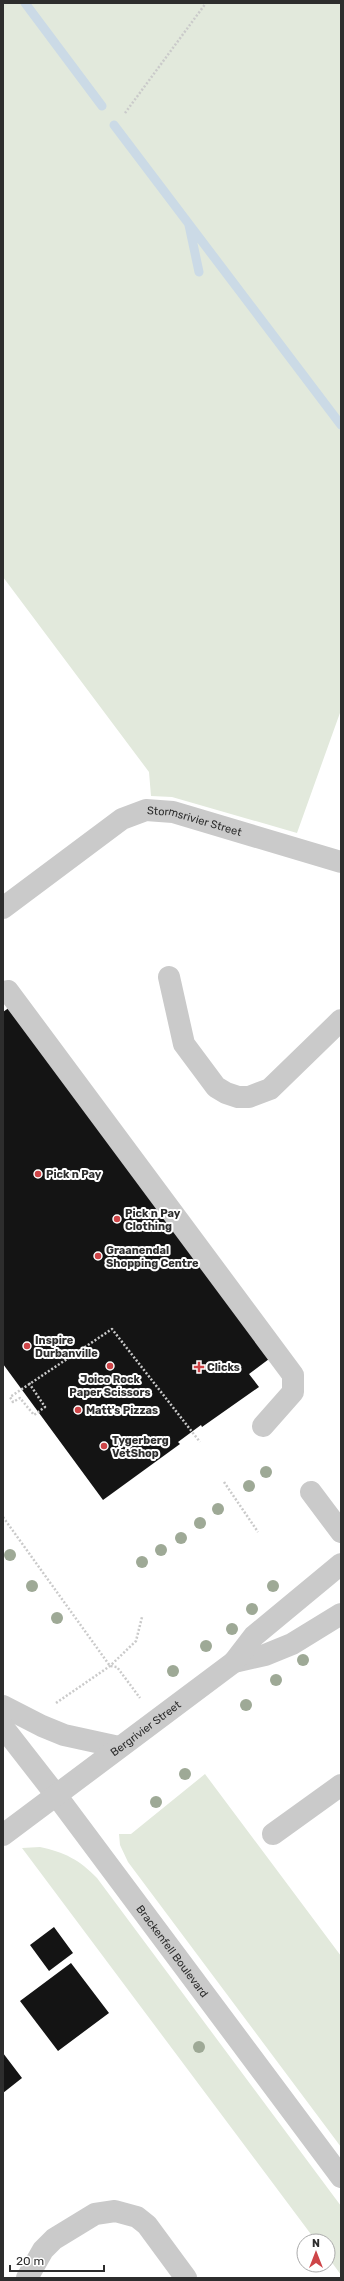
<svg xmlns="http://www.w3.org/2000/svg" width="344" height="2281" font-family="Rubik,sans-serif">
<rect width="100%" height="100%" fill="#fff"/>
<!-- green -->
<path fill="#e2e9dc" d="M3 3H341V710L297 833 172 797 151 796 149 772 3 577Z
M205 1774 341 1956V2147L128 1862 120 1845 119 1834H131Z
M40 1847C64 1852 80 1860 97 1878L341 2206V2275L328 2257V2241H316L22 1848Z"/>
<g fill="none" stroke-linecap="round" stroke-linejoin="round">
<!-- stream -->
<path stroke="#cbdae6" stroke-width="9" d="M25 3 102 106
M114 125 341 425
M189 225 199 272"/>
</g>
<!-- building -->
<path fill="#141414" d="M10 1007 269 1359 249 1374 259 1387 202 1427 201 1425 178 1442 180 1444 103 1500 3 1364V1012Z
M54 1927 73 1953 49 1971 30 1945Z
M71 1963 109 2013 58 2051 20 2001Z
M3 2053 22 2078 3 2093Z"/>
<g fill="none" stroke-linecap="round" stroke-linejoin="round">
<!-- path -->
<path stroke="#cacaca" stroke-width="2.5" stroke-dasharray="2 2" stroke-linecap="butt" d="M125 113 206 3
M29 1383 45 1407 34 1415 20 1398 13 1402 10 1397 112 1329 200 1442
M224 1482 258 1532
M3 1517 110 1666 117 1667 140 1698
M56 1703 110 1666 136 1641 142 1617"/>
<!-- minor -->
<g stroke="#cacaca" stroke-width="22">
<path id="s1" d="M3 908 122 819 146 810 173 812 341 862"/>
<path d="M169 977 184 1044 216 1087 226 1093 238 1097H249L270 1089 341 1020"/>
<path d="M8 991 293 1375V1392L263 1426"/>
<path d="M311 1492 341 1532"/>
<path d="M234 1662 265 1655 292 1644 341 1614"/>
<path d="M3 1706 42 1726 64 1735 119 1747"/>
<path id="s2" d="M3 1727 56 1795 341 2177"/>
<path d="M273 1834 341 1785"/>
<path id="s3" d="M3 1835 234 1662 254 1636 341 1564"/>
<path d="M27 2278 43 2250 54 2239 95 2214 115 2211 137 2217 147 2225 186 2278"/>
</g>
</g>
<!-- trees -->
<g fill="#9ea996">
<circle cx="266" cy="1472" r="6"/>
<circle cx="249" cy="1486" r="6"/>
<circle cx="218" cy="1509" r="6"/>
<circle cx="200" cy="1523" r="6"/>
<circle cx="181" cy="1538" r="6"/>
<circle cx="161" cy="1550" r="6"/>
<circle cx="10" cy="1555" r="6"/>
<circle cx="142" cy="1562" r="6"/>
<circle cx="32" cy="1586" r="6"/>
<circle cx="273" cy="1586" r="6"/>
<circle cx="252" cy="1609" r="6"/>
<circle cx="57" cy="1618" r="6"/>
<circle cx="232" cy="1629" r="6"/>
<circle cx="206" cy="1646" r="6"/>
<circle cx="303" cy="1660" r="6"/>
<circle cx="173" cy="1671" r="6"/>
<circle cx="276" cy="1680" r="6"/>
<circle cx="246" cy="1705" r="6"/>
<circle cx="185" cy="1774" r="6"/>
<circle cx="156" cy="1802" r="6"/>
<circle cx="199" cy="2047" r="6"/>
</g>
<!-- markers -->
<g fill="#ce4548" stroke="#fff" stroke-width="1.5">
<circle cx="38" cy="1174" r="4"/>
<circle cx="117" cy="1219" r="4"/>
<circle cx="98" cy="1256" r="4"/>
<circle cx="27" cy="1346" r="4"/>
<circle cx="110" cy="1366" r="4"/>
<path d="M197 1361h4v4h4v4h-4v4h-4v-4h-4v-4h4z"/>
<circle cx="78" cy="1410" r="4"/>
<circle cx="104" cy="1446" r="4"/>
</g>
<g text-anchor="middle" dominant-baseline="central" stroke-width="4" stroke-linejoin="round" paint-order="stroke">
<!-- street labels -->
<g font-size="11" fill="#2d2d2d" stroke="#fff">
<text stroke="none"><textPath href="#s1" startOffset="224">Stormsrivier Street</textPath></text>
<text stroke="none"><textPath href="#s3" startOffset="178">Bergrivier Street</textPath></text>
<text stroke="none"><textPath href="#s2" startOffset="281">Brackenfell Boulevard</textPath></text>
</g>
<!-- poi labels -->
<g font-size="11" font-weight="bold" fill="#2d2d2d" stroke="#fff" text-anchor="start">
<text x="46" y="1174">Pick n Pay</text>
<text x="125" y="1213">Pick n Pay<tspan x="125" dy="13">Clothing</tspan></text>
<text x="106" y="1250">Graanendal<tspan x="106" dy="13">Shopping Centre</tspan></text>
<text x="35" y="1340">Inspire<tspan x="35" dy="13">Durbanville</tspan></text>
<text x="207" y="1367">Clicks</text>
<text x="110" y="1379" text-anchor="middle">Joico Rock<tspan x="110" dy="13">Paper Scissors</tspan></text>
<text x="86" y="1410">Matt's Pizzas</text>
<text x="112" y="1440">Tygerberg<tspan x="112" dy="13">VetShop</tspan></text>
</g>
</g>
<!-- border -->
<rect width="344" height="2281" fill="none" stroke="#2d2d2d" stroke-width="8"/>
<!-- north arrow -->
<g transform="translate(316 2253)"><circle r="19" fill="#ffffff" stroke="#ababab"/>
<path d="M0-3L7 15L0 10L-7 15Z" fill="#ce4548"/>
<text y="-6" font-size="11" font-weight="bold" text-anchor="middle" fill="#2d2d2d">N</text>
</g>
<!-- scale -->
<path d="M10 2265v6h94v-6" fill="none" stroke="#2d2d2d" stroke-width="2"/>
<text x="16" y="2265" font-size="12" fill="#2d2d2d" stroke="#ffffff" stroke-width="3" paint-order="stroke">20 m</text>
</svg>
